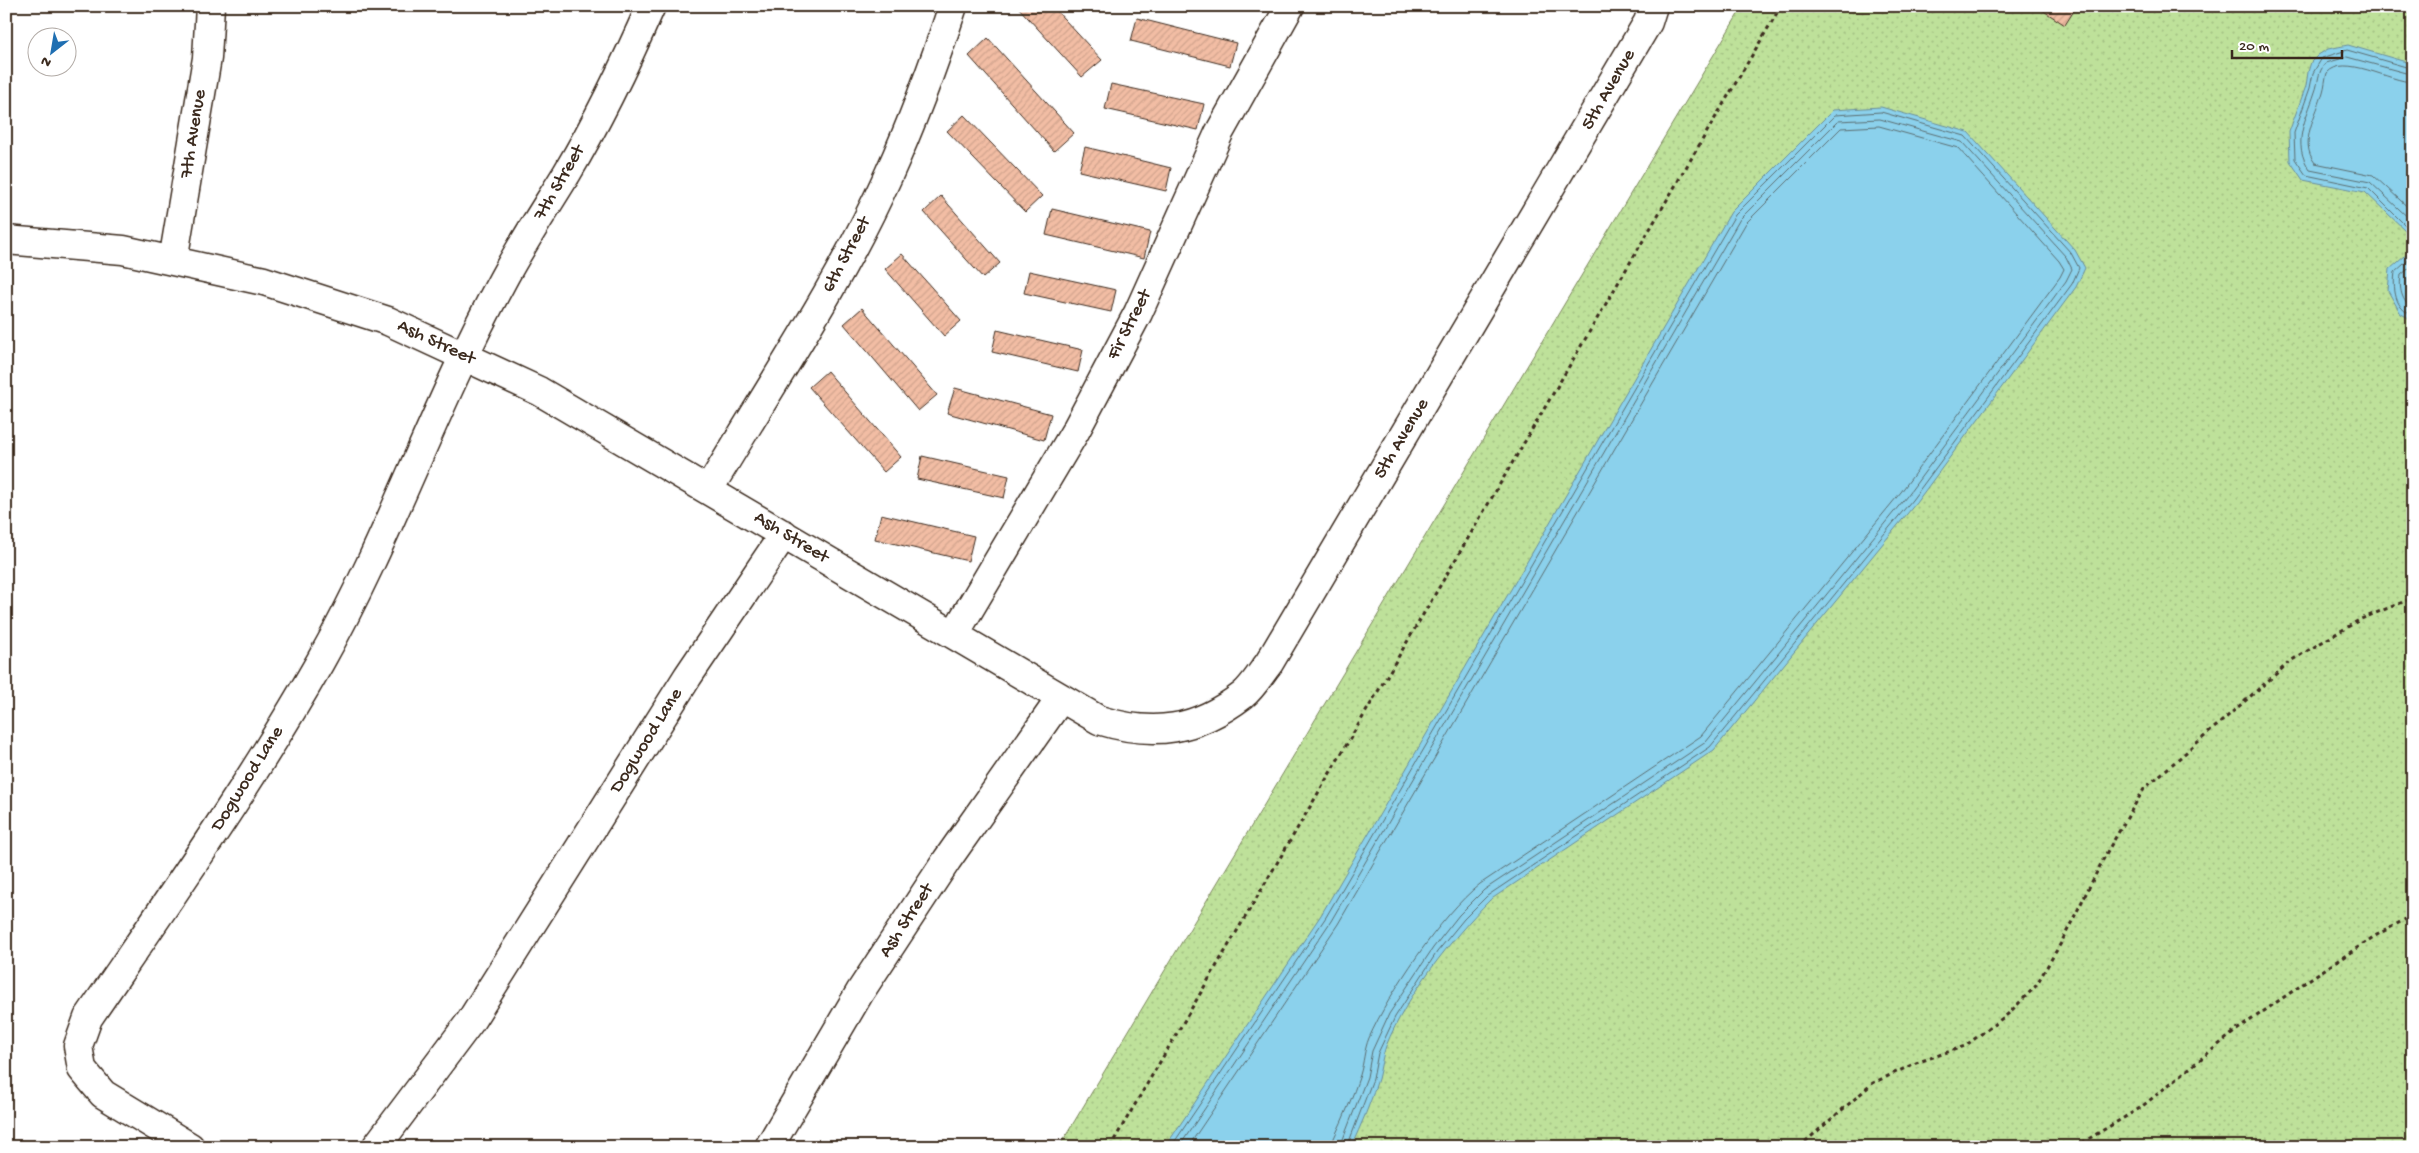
<svg xmlns="http://www.w3.org/2000/svg" width="2419" height="1153" font-family="'Gochi Hand',sans-serif">
<defs>
<pattern id="grass-dots" width="8" height="8" patternUnits="userSpaceOnUse" patternTransform="scale(1.25)"><rect width="8" height="8" fill="#bee19a"/><path d="M2 2h.1M6 6h.1" fill="none" stroke="#a4c184" stroke-width="1.8" stroke-linecap="round"/></pattern>
<pattern id="building-hatch" width="6" height="6" patternUnits="userSpaceOnUse" patternTransform="scale(1.25)"><rect width="6" height="6" fill="#f2bda4"/><path d="M-1 1l2-2M0 6l6-6M5 7l2-2" fill="none" stroke="#d0a38d"/></pattern>
</defs>
<rect width="100%" height="100%" fill="#fff"/>
<filter id="ink" filterUnits="userSpaceOnUse"><feTurbulence type="fractalNoise" baseFrequency=".02" numOctaves="2"/><feDisplacementMap in="SourceGraphic" scale="10" xChannelSelector="R" yChannelSelector="G"/><feConvolveMatrix kernelMatrix="1 2 1 2 8 2 1 2 1" color-interpolation-filters="sRGB"/></filter>
<g filter="url(#ink)">
<!-- grass -->
<path fill="url(#grass-dots)" stroke="#7c865c" d="M1743 6H2413V1147H1059Z"/>
<!-- water -->
<path fill="#8bd1ec" stroke="#6b8e9a" d="M2348 45 2413 64V242L2406 231 2365 192 2303 180 2290 161 2289 132 2306 86 2308 72 2311 62 2318 55 2328 49Z
M1881 107 1968 132 2075 250 2085 268 2076 287 1916 503 1714 750 1490 900C1451 939 1407 995 1386 1046 1382 1057 1381 1068 1378 1079 1371 1103 1361 1125 1351 1147H1165L1321 915 1731 212 1833 110Z
M2413 249V320L2401 314 2388 291 2390 269Z"/>
<g fill="none" stroke-linecap="round" stroke-linejoin="round">
<!-- shore -->
<path stroke="#5b6d70" stroke-width="1" d="M2413 69 2347 50 2322 58 2313 73 2310 88 2294 133 2295 159 2306 175 2368 188 2413 233
M2413 75 2347 57 2326 63C2317 72 2319 82 2315 92 2306 120 2291 143 2310 170L2370 182 2413 222
M2413 82C2390 82 2344 53 2327 73 2325 79 2325 86 2323 92 2317 115 2298 141 2315 163L2373 175 2413 212
M2413 256 2395 272C2393 287 2394 310 2413 315
M2413 265 2401 275C2399 288 2401 301 2413 309
M1171 1147 1326 917 1735 215 1835 115 1881 112 1965 136 2071 253 2079 268 2072 284 1912 500 1710 747 1487 896 1464 919 1437 952 1395 1017 1378 1053 1373 1079 1347 1147
M1179 1147 1331 921 1740 219 1838 121 1880 119 1962 142 2066 257 2072 269 2066 281 1907 496 1706 742 1484 890 1459 915 1433 948 1389 1014 1372 1051 1367 1077 1340 1147
M1188 1147 1338 924 1746 223 1841 128 1879 126 1958 148 2059 261 2064 269 2060 277 1901 492 1701 736 1480 884C1441 915 1389 993 1369 1038 1364 1050 1364 1062 1360 1075 1353 1096 1344 1117 1334 1138L1333 1147"/>
</g>
<!-- building -->
<path fill="url(#building-hatch)" stroke="#3b2a1e" d="M1017 6H1052L1102 60 1082 77Z
M1240 6H1265L1263 12Z
M2036 6H2077L2065 25Z
M1137 18 1236 43 1230 66 1131 41Z
M988 38 1074 133 1054 151 969 56Z
M1111 84 1204 104 1198 130 1105 109Z
M964 115 1042 196 1025 212 947 131Z
M1085 147 1171 168 1166 191 1079 171Z
M941 196 1000 263 983 278 924 212Z
M1052 209 1150 232 1144 258 1046 235Z
M902 254 961 321 944 336 885 269Z
M1029 271 1116 290 1111 312 1024 293Z
M862 308 937 395 918 411 844 324Z
M997 330 1083 350 1078 372 992 352Z
M827 371 901 457 884 472 809 387Z
M955 388 1051 414 1044 440 947 413Z
M922 456 1009 476 1004 498 917 479Z
M881 514 974 536 968 561 875 539Z"/>
<g fill="none" stroke-linecap="round" stroke-linejoin="round">
<!-- minor casing -->
<g stroke="#3b2a1e" stroke-width="31">
<path id="minor" d="M6 240 123 250 264 281 388 321 539 391 1099 720C1154 737 1196 731 1243 695 1253 687 1261 673 1269 663L1648 22 1653 6
M173 261 207 58 210 6
M709 489C769 388 840 283 888 176 913 121 934 64 953 6
M954 635 1076 430 1138 313 1219 133 1290 6
M190 1147 103 1094 82 1069 78 1046 88 1018C168 901 250 785 320 662 389 540 434 406 501 283 521 245 545 209 567 173 599 119 626 63 651 6
M376 1147 470 1022 688 676 784 534
M769 1147 860 992 947 860 1061 698"/>
</g>
<!-- path -->
<path stroke="#3b2a1e" stroke-width="3" stroke-dasharray="4 4" stroke-linecap="butt" d="M1110 1147 1781 6
M1799 1147 1873 1083 1916 1063 1965 1046 2008 1014 2035 987 2061 943 2107 852 2144 789 2292 660 2361 619 2413 598
M2075 1147 2140 1108 2238 1029 2313 977 2375 936 2413 915"/>
<!-- minor -->
<use href="#minor" stroke="#fff" stroke-width="28"/>
</g>
</g>
<g text-anchor="middle" dominant-baseline="central" stroke-width="5" stroke-linejoin="round" paint-order="stroke">
<!-- street labels -->
<g font-size="19" fill="#3b2a1e" stroke="#fff">
<text transform="translate(1609 90) rotate(-60)">5th Avenue</text>
<text transform="translate(194 134) rotate(-81)">7th Avenue</text>
<text transform="translate(560 183) rotate(-60)">7th Street</text>
<text transform="translate(847 255) rotate(-62)">6th Street</text>
<text transform="translate(1130 325) rotate(-63)">Fir Street</text>
<text transform="translate(436 343) rotate(25)">Ash Street</text>
<text transform="translate(1402 439) rotate(-59)">5th Avenue</text>
<text transform="translate(791 538) rotate(31)">Ash Street</text>
<text transform="translate(647 741) rotate(-58)">Dogwood Lane</text>
<text transform="translate(248 779) rotate(-58)">Dogwood Lane</text>
<text transform="translate(907 921) rotate(-57)">Ash Street</text>
</g>
</g>
<!-- margin -->
<rect width="2419" height="1153" fill="none" stroke="#fff" stroke-width="25"/>
<rect x="12" y="12" width="2394" height="1128" fill="none" stroke="#3b2a1e" stroke-width="2" filter="url(#ink)"/>
<!-- north arrow -->
<g transform="translate(52 52) rotate(211)"><circle r="24" fill="#ffffff" stroke="#b1aaa5"/>
<path d="M0-4L9 19L0 12L-9 19Z" fill="#1f6fb2"/>
<text y="-8" font-size="14" font-weight="bold" text-anchor="middle" fill="#3b2a1e">N</text>
</g>
<!-- scale -->
<path d="M2232 50v8h110v-8" fill="none" stroke="#3b2a1e" stroke-width="2.5"/>
<text x="2239" y="50" font-size="15" fill="#3b2a1e" stroke="#ffffff" stroke-width="4" paint-order="stroke">20 m</text>
</svg>
